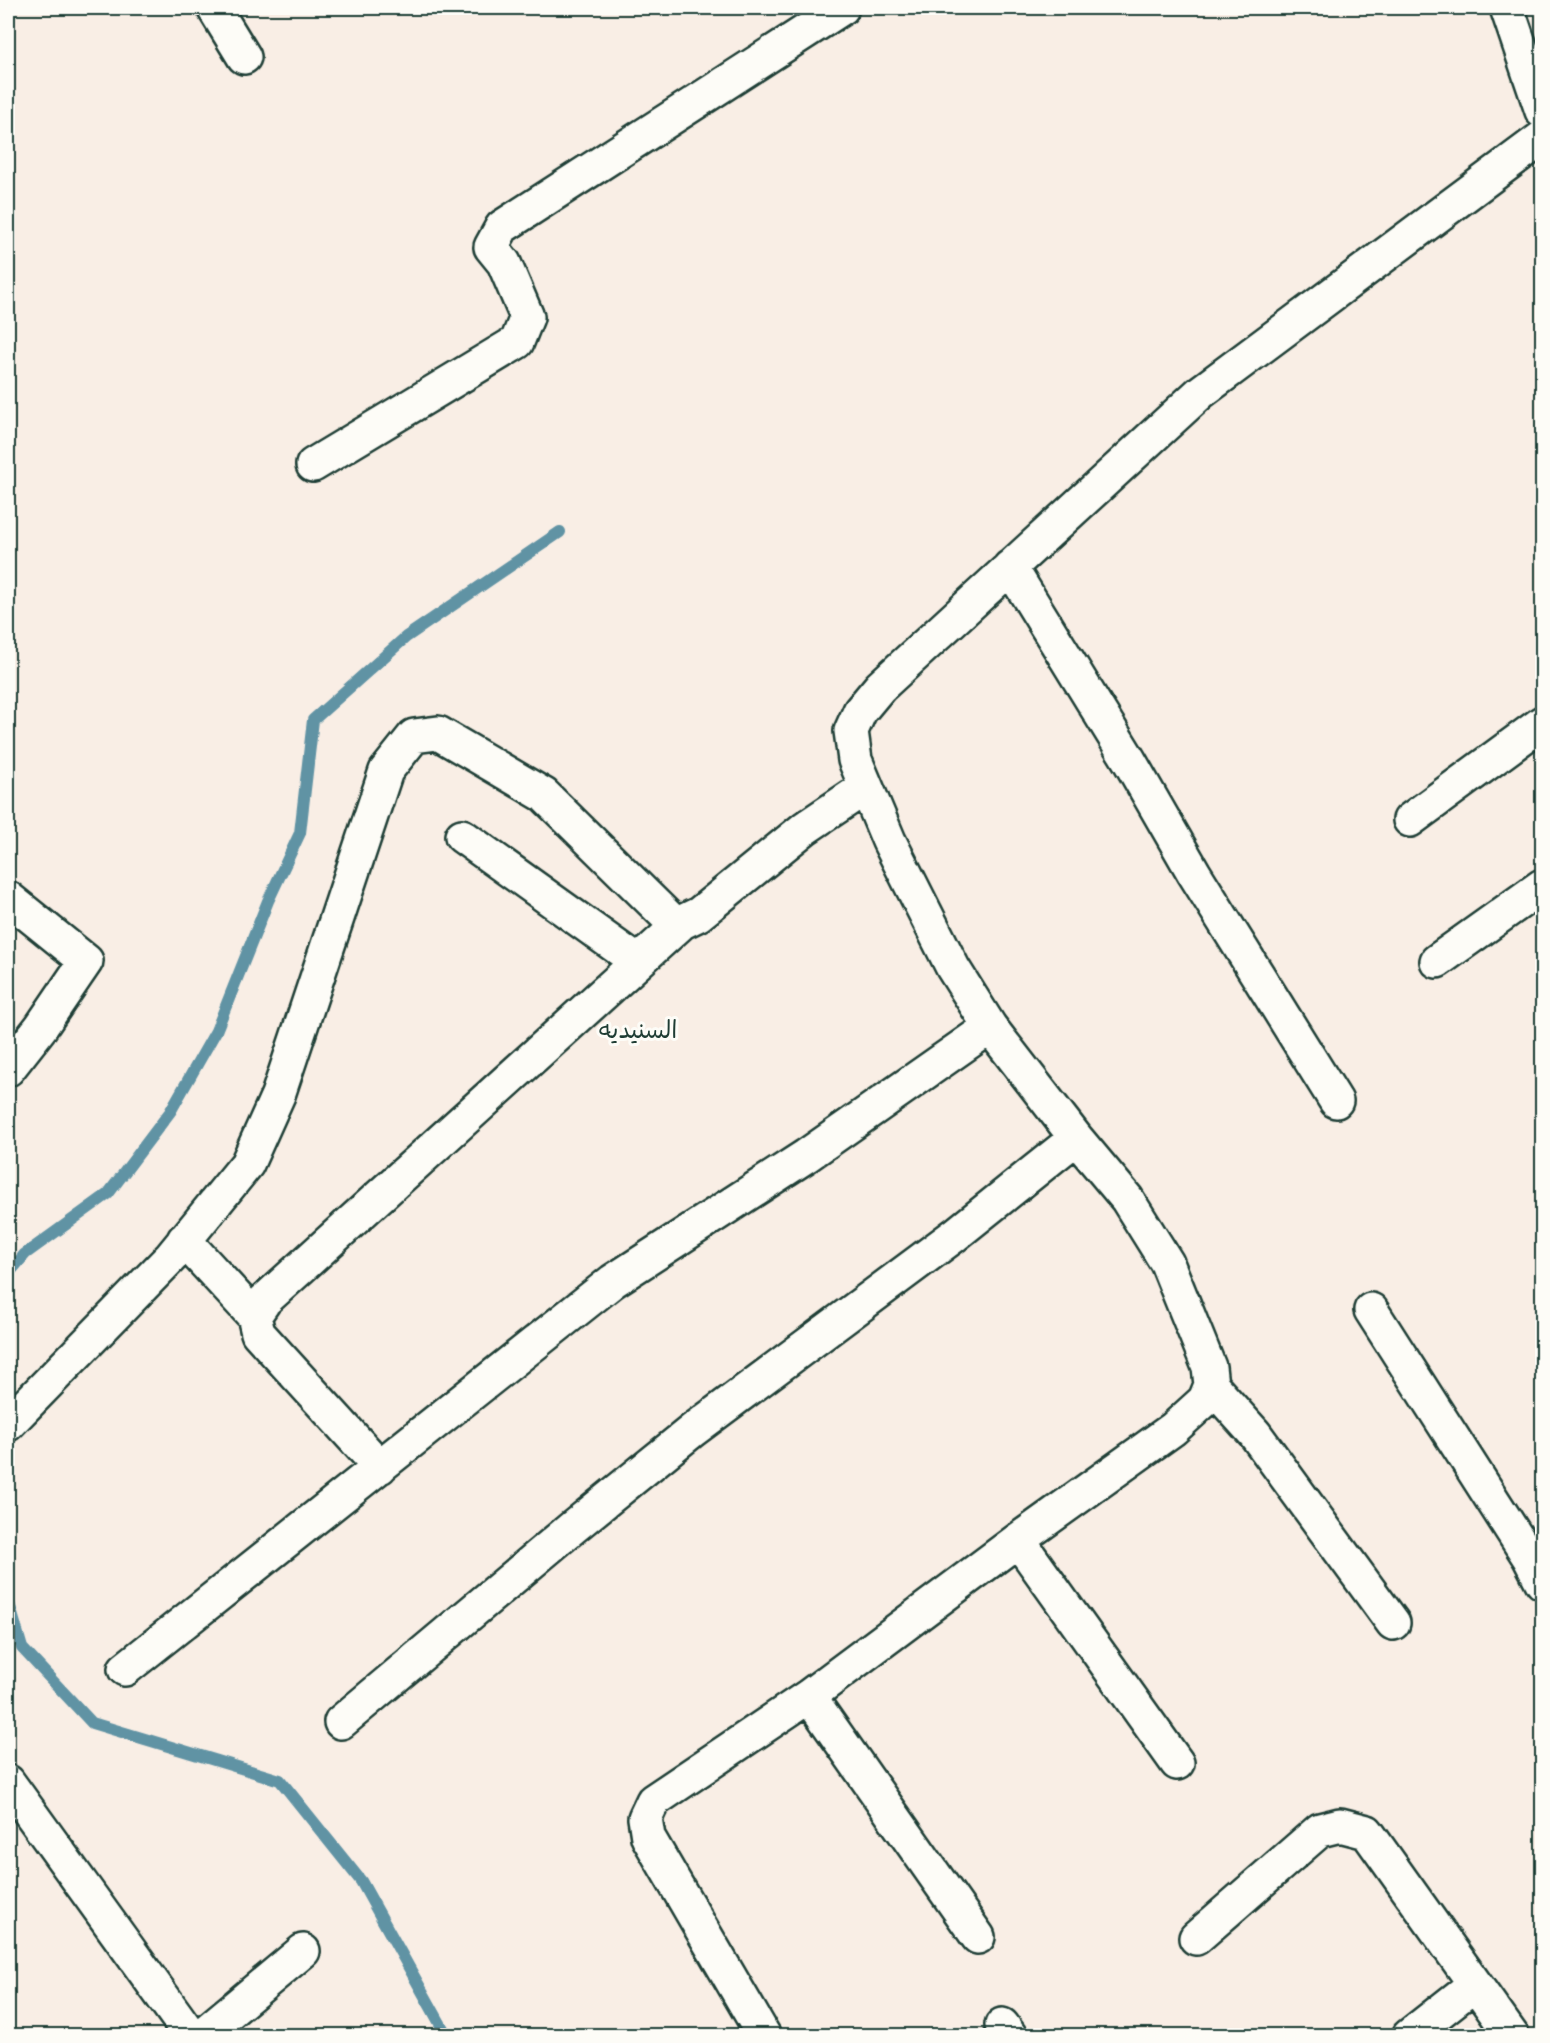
<svg xmlns="http://www.w3.org/2000/svg" width="1550" height="2043" font-family="Mynerve,'Playpen Sans Arabic',sans-serif">
<rect width="100%" height="100%" fill="#f9eee5"/>
<filter id="ink" filterUnits="userSpaceOnUse"><feTurbulence type="fractalNoise" baseFrequency=".0167" numOctaves="2"/><feDisplacementMap in="SourceGraphic" scale="12" xChannelSelector="R" yChannelSelector="G"/><feConvolveMatrix kernelMatrix="1 2 1 2 8 2 1 2 1" color-interpolation-filters="sRGB"/></filter>
<g filter="url(#ink)">
<g fill="none" stroke-linecap="round" stroke-linejoin="round">
<!-- stream -->
<path stroke="#6193a4" stroke-width="12" d="M8 1274 25 1254 108 1194 170 1112 216 1031 268 901 300 833 313 720 406 637 560 532
M8 1600 22 1648 92 1723 280 1780 361 1881 447 2036"/>
<!-- minor casing -->
<g stroke="#1f3d34" stroke-width="38">
<path id="minor" d="M214 8 244 57
M1507 8 1542 111
M313 465 517 342 527 317 504 263 491 247 502 227 842 8
M1010 567 1129 760 1194 873 1336 1101
M1410 820 1542 723
M462 836 638 962
M8 898 86 961 41 1027 8 1069
M1437 961 1542 886
M184 1240 254 1316
M1371 1310 1529 1557 1542 1582
M1211 1385 1255 1434 1393 1623
M8 1424 171 1257 247 1164 278 1095 386 771 414 736 438 733 544 795 676 925 699 914 805 828 866 787
M380 1467 258 1333 254 1316 265 1300 679 925
M1018 1540 1177 1763
M125 1669 613 1281 806 1156 990 1027
M809 1696 978 1937
M341 1722 572 1528 693 1430 955 1235 1076 1138
M8 1782 191 2036
M1196 1938 1320 1830 1340 1825 1367 1832 1512 2036
M1002 2025 1010 2036
M201 2036 303 1951
M764 2036 648 1837 645 1818 653 1801 809 1696 1018 1540 1173 1429 1205 1400 1211 1385 1209 1367 1167 1263 1127 1199 1076 1138 990 1027 953 968 889 841 855 760 851 731 860 711 880 687 1201 392 1542 138
M1409 2036 1475 1984"/>
</g>
<!-- minor -->
<use href="#minor" stroke="#fdfcf7" stroke-width="33"/>
</g>
</g>
<g text-anchor="middle" dominant-baseline="central" stroke-width="6" stroke-linejoin="round" paint-order="stroke">
<!-- neighbourhood labels -->
<g font-size="24" fill="#1f3d34" stroke="#fdfcf7">
<text x="638" y="1031">السنيديه</text>
</g>
</g>
<!-- margin -->
<rect width="1550" height="2043" fill="none" stroke="#fdfcf7" stroke-width="30"/>
<rect x="15" y="15" width="1520" height="2013" fill="none" stroke="#1f3d34" stroke-width="2" filter="url(#ink)"/>
</svg>
